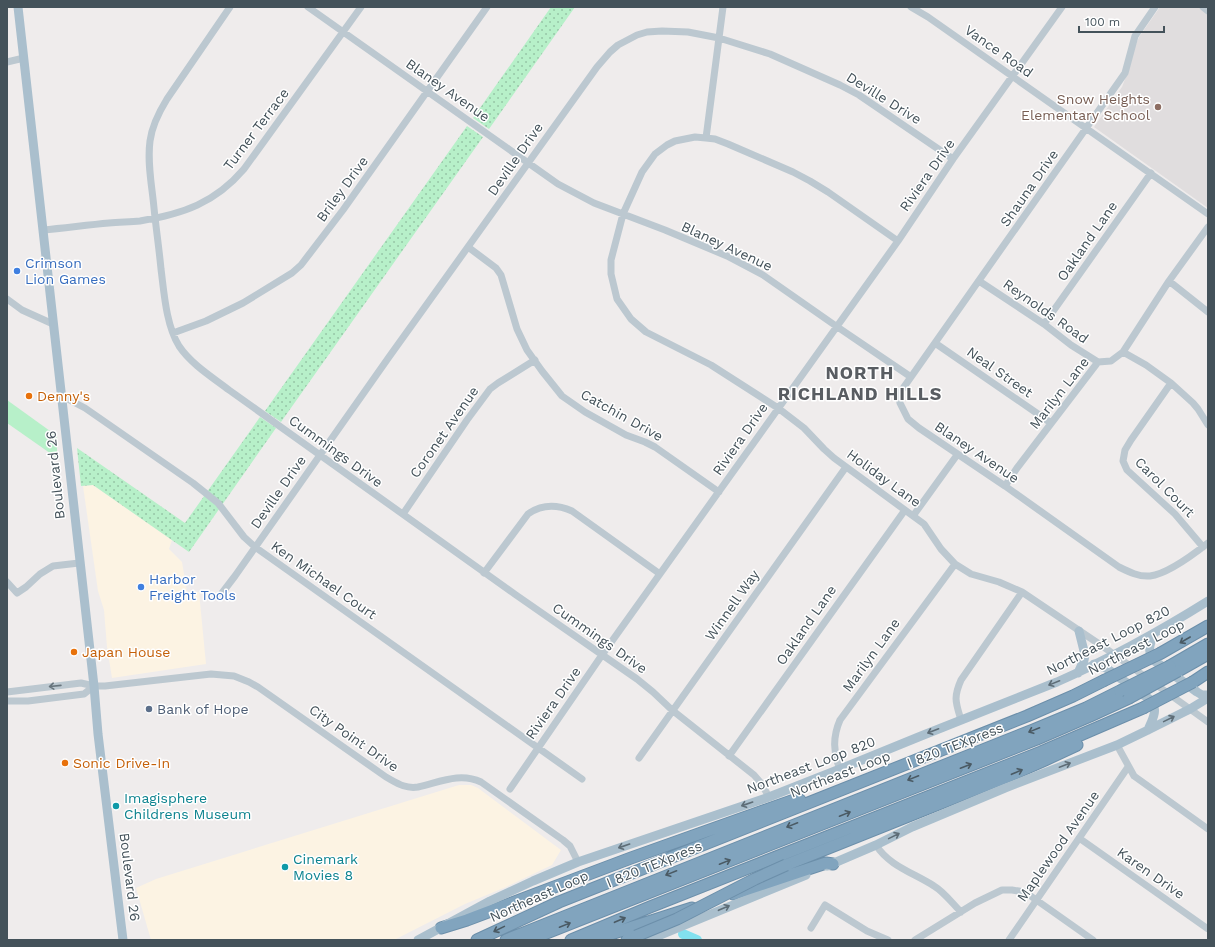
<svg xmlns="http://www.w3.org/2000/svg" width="1215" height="947" font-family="'Work Sans',sans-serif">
<defs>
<pattern id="park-dots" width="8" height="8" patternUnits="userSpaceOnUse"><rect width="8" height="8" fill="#b7f0c9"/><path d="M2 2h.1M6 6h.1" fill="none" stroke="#96c5a6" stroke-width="1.8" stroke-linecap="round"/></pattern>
</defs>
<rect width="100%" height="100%" fill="#efecec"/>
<!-- commercial -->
<path fill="#fcf3e3" d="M93 485 172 540 169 549 182 562 187 592H199L206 664 112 678 107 647 104 610 98 591 83 486Z
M459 785H471L478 788 561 850 552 865 506 887 465 904 394 940H151L136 888 156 879Z"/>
<!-- education -->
<path fill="#e0ddde" d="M1160 7H1198L1208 14V208L1094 127 1122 87 1129 69 1134 49 1139 37Z"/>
<!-- green -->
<path fill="#b7f0c9" d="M7 400 57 436V458L7 423Z"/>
<!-- park -->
<path fill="url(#park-dots)" d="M551 7H575L489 129 473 118Z
M467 126 483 137 281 422 265 411Z
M260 417 276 428 189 552 93 485 81 486 77 448 185 523Z"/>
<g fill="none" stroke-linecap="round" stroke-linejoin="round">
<!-- river -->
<path stroke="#82e1ef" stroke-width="10" d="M683 934 697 940"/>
<!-- highway casing -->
<g stroke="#6c8faa" stroke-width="13">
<path id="highway" d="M1161 653 1208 626
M1170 666 1208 644
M1178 671 1208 654
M1193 682 1208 672
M786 865 1009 776 1045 760 1077 745
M733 894 826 863 833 864
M441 928 467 920 631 858 794 800H800
M477 940 559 902 1027 716 1073 696 1103 681
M506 940 1033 730 1086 708 1120 691
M529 940 1037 739 1090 716 1129 698
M571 940 650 907 1041 752 1143 708
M592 940 692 908
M627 940 636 936"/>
</g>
<!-- minor -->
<path stroke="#bcc8d0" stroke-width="7" d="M230 7 167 99C159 112 152 125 150 141 147 163 152 186 154 208 156 228 159 248 161 269 164 292 166 325 179 346 191 364 212 377 229 390L516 595 637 679 653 692 672 710 754 775 761 783 769 797
M308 7 558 184 594 203 665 230 727 256 763 275 836 326 911 377
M911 7 928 17 1208 214
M1155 7 1135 36 1125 73 899 394 900 403 908 419 919 428 1005 486 1119 567C1129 572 1139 577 1150 576 1167 574 1194 554 1208 543
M1203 7 1208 11
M7 62 24 58
M706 138 723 7
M43 230C65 228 87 225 109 223 120 222 130 222 140 221 183 214 215 203 244 169L361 7
M898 241 828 192 810 181 793 172 728 144 715 139 706 138 695 137 675 141 667 145 655 154 642 172 623 214 611 260V274L617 299 631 319 646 332 711 365 778 408 804 428 824 449 834 458 924 524 941 549 955 564 971 574 999 582 1022 592 1108 650 1208 722
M468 247 496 268 501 275 517 329 527 350 542 371 562 396 585 412 626 435 645 442 655 447 719 492
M979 281 1044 324 1071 345 1098 362
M1169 281 1208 312
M7 299 22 310 53 324
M1044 324 1151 173
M173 333 206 321 243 303 292 273 301 265 343 210 487 7
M935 343 1051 423
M1123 352 1146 365 1171 383 1193 403 1198 409 1208 425
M1171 383 1131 440 1125 450 1123 461 1127 470 1175 514 1203 547
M60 395 85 408 193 483 218 503 244 537 255 547 582 779
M1005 486 1017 468 1098 362 1111 361 1123 352 1169 281 1208 227
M403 514 467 420 490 389 498 383 535 360
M913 516 957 455
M484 573 528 514C542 504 556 504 572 511L660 574
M7 582 17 593 26 587 40 574 53 566 79 563
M222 593 235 576 389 357 597 67 610 52 618 45 637 35 647 32 662 31 688 32 719 38 770 54 840 85 859 95 953 159
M7 692 81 683 94 686H105L211 674 234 676 249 682 258 687 386 777C397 783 405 789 418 787 440 782 460 772 481 782L563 840 570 846 578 862
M7 701H28L84 694 94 686
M961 720C956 703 953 698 961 680L1022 592
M1117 745 1134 776 1208 829
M729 756 905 510
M639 758 846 467
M840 769C833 753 833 736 840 720L955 564
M510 789 602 655 898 241 953 159 1062 7
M1079 838 1208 929
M876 845C889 866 914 873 934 886 944 892 952 903 961 912
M811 928 825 905 867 931 888 940
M915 940 975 903 1002 890H1012L1025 892 1093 940
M1009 940 1128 767"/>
<!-- major -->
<path stroke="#aabfcd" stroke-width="9" d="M18 7 94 686 98 734 123 940
M1154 633C1151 642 1147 649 1152 659L1197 692 1202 695H1208
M1094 664 1106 668 1152 701C1158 711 1152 720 1148 730
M1078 673 1084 660 1085 655 1079 631
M827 866 876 845 912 827 1005 788 1117 745 1148 730 1190 709 1208 698
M418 940 490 901 533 881 578 862 769 797 840 769 921 736 1057 682C1109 659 1160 631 1208 601
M648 940 806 875"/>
<!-- highway -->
<use href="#highway" stroke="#81a4be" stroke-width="11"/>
<!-- highway-bridge casing -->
<g stroke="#6c8faa" stroke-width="13" stroke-linecap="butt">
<path id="highway-bridge" d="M1103 681 1161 653
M1120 691 1170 666
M1129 698 1178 671
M1143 708 1193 682
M636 936 677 919 755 879 786 865"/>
</g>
<!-- highway-bridge -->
<use href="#highway-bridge" stroke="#81a4be" stroke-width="11"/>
</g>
<!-- one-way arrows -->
<defs><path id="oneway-shaft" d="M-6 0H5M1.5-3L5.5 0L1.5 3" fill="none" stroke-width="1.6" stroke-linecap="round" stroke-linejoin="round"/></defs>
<g stroke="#4a5a64">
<use href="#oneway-shaft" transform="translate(1185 640) rotate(150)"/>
<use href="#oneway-shaft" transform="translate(1034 730) rotate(158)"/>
<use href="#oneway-shaft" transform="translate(966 766) rotate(-21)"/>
<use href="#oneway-shaft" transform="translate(1017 772) rotate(-23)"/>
<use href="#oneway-shaft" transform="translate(913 778) rotate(158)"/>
<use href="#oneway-shaft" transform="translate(845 814) rotate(-22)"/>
<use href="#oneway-shaft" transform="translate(792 825) rotate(158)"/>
<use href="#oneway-shaft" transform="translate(725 862) rotate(-22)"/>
<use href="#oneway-shaft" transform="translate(671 873) rotate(158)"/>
<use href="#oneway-shaft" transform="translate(620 920) rotate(-23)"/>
<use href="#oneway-shaft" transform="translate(565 925) rotate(-22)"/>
<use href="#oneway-shaft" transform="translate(499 929) rotate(154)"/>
</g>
<g stroke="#5e6d77">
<use href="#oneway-shaft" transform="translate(1054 683) rotate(158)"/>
<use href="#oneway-shaft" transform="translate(1169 719) rotate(-26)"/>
<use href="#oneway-shaft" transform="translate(933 731) rotate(159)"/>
<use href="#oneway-shaft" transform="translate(1065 765) rotate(-21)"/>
<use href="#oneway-shaft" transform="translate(747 804) rotate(161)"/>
<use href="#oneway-shaft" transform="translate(894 836) rotate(-26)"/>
<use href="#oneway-shaft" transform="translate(624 846) rotate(161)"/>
<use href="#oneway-shaft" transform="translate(724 908) rotate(-23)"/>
</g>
<use stroke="#68757d" href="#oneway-shaft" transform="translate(55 686) rotate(174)"/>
<!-- markers -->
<circle fill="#8d6e63" stroke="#fff" stroke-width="1.5" cx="1158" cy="107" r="4"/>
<g fill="#3f7fe0" stroke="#fff" stroke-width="1.5">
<circle cx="17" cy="271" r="4"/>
<circle cx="141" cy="587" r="4"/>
</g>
<g fill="#e8710a" stroke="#fff" stroke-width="1.5">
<circle cx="29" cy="396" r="4"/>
<circle cx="74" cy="652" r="4"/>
<circle cx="65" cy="763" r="4"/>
</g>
<circle fill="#5c6f8a" stroke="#fff" stroke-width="1.5" cx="149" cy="709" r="4"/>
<g fill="#0f9aa8" stroke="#fff" stroke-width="1.5">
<circle cx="116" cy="806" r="4"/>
<circle cx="285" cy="867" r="4"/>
</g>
<g text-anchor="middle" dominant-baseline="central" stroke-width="3" stroke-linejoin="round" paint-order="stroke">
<!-- street labels -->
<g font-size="14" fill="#44525a" stroke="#fff">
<text transform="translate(999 51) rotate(35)">Vance Road</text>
<text transform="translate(448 90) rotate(35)">Blaney Avenue</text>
<text transform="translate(884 98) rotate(32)">Deville Drive</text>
<text transform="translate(256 129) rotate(-53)">Turner Terrace</text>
<text transform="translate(515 159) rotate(-55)">Deville Drive</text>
<text transform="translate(927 175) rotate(-55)">Riviera Drive</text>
<text transform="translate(1029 188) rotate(-55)">Shauna Drive</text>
<text transform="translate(342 189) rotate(-54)">Briley Drive</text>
<text transform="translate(1087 241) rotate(-55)">Oakland Lane</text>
<text transform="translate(727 246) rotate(25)">Blaney Avenue</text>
<text transform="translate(1046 311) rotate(35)">Reynolds Road</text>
<text transform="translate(1000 372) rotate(35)">Neal Street</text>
<text transform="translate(1059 393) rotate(-52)">Marilyn Lane</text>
<text transform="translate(622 415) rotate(29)">Catchin Drive</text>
<text transform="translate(444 432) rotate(-55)">Coronet Avenue</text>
<text transform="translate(740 439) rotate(-55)">Riviera Drive</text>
<text transform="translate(336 451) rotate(36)">Cummings Drive</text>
<text transform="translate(977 452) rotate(34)">Blaney Avenue</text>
<text transform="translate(55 475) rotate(-96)">Boulevard 26</text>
<text transform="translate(884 478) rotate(36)">Holiday Lane</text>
<text transform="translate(1165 487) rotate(45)">Carol Court</text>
<text transform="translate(278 492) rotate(-55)">Deville Drive</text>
<text transform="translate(324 580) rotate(35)">Ken Michael Court</text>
<text transform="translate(732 605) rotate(-55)">Winnell Way</text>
<text transform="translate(806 625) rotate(-55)">Oakland Lane</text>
<text transform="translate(600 638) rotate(35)">Cummings Drive</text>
<text transform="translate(1108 640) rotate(-27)">Northeast Loop 820</text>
<text transform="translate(1136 647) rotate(-27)">Northeast Loop</text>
<text transform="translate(871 655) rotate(-54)">Marilyn Lane</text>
<text transform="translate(553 703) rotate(-55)">Riviera Drive</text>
<text transform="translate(354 738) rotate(35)">City Point Drive</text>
<text transform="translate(955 745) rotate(-21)">I 820 TEXpress</text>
<text transform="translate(811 765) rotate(-21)">Northeast Loop 820</text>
<text transform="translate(840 774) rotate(-21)">Northeast Loop</text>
<text transform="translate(1058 846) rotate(-55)">Maplewood Avenue</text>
<text transform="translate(654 864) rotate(-22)">I 820 TEXpress</text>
<text transform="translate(1151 873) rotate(35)">Karen Drive</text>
<text transform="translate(130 877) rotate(83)">Boulevard 26</text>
<text transform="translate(539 896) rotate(-24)">Northeast Loop</text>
</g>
<!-- education labels -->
<g font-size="14" fill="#785e54" stroke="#fff" text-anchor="end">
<text x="1150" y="99">Snow Heights<tspan x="1150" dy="16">Elementary School</tspan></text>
</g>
<!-- shop labels -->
<g font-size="14" fill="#366cbe" stroke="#fff" text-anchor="start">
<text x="25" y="263">Crimson<tspan x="25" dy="16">Lion Games</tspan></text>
<text x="149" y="579">Harbor<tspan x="149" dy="16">Freight Tools</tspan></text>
</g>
<!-- food labels -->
<g font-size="14" fill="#c56008" stroke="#fff" text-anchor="start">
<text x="37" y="396">Denny's</text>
<text x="82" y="652">Japan House</text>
<text x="73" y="763">Sonic Drive-In</text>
</g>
<!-- service labels -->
<g font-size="14" fill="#4e5e75" stroke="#fff" text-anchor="start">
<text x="157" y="709">Bank of Hope</text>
</g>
<!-- culture labels -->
<g font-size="14" fill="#0d838f" stroke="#fff" text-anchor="start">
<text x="124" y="798">Imagisphere<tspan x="124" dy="16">Childrens Museum</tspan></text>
<text x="293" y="859">Cinemark<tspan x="293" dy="16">Movies 8</tspan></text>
</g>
<!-- district labels -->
<g font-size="18" font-weight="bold" letter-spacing="1" fill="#595d62" stroke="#fff">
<text x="860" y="372">NORTH<tspan x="860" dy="21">RICHLAND HILLS</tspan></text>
</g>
</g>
<!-- border -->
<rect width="1215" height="947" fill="none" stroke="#44525a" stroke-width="16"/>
<!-- scale -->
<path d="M1079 26v6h85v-6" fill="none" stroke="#44525a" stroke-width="2"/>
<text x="1085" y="26" font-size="12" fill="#44525a" stroke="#ffffff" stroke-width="3" paint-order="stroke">100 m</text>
</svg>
